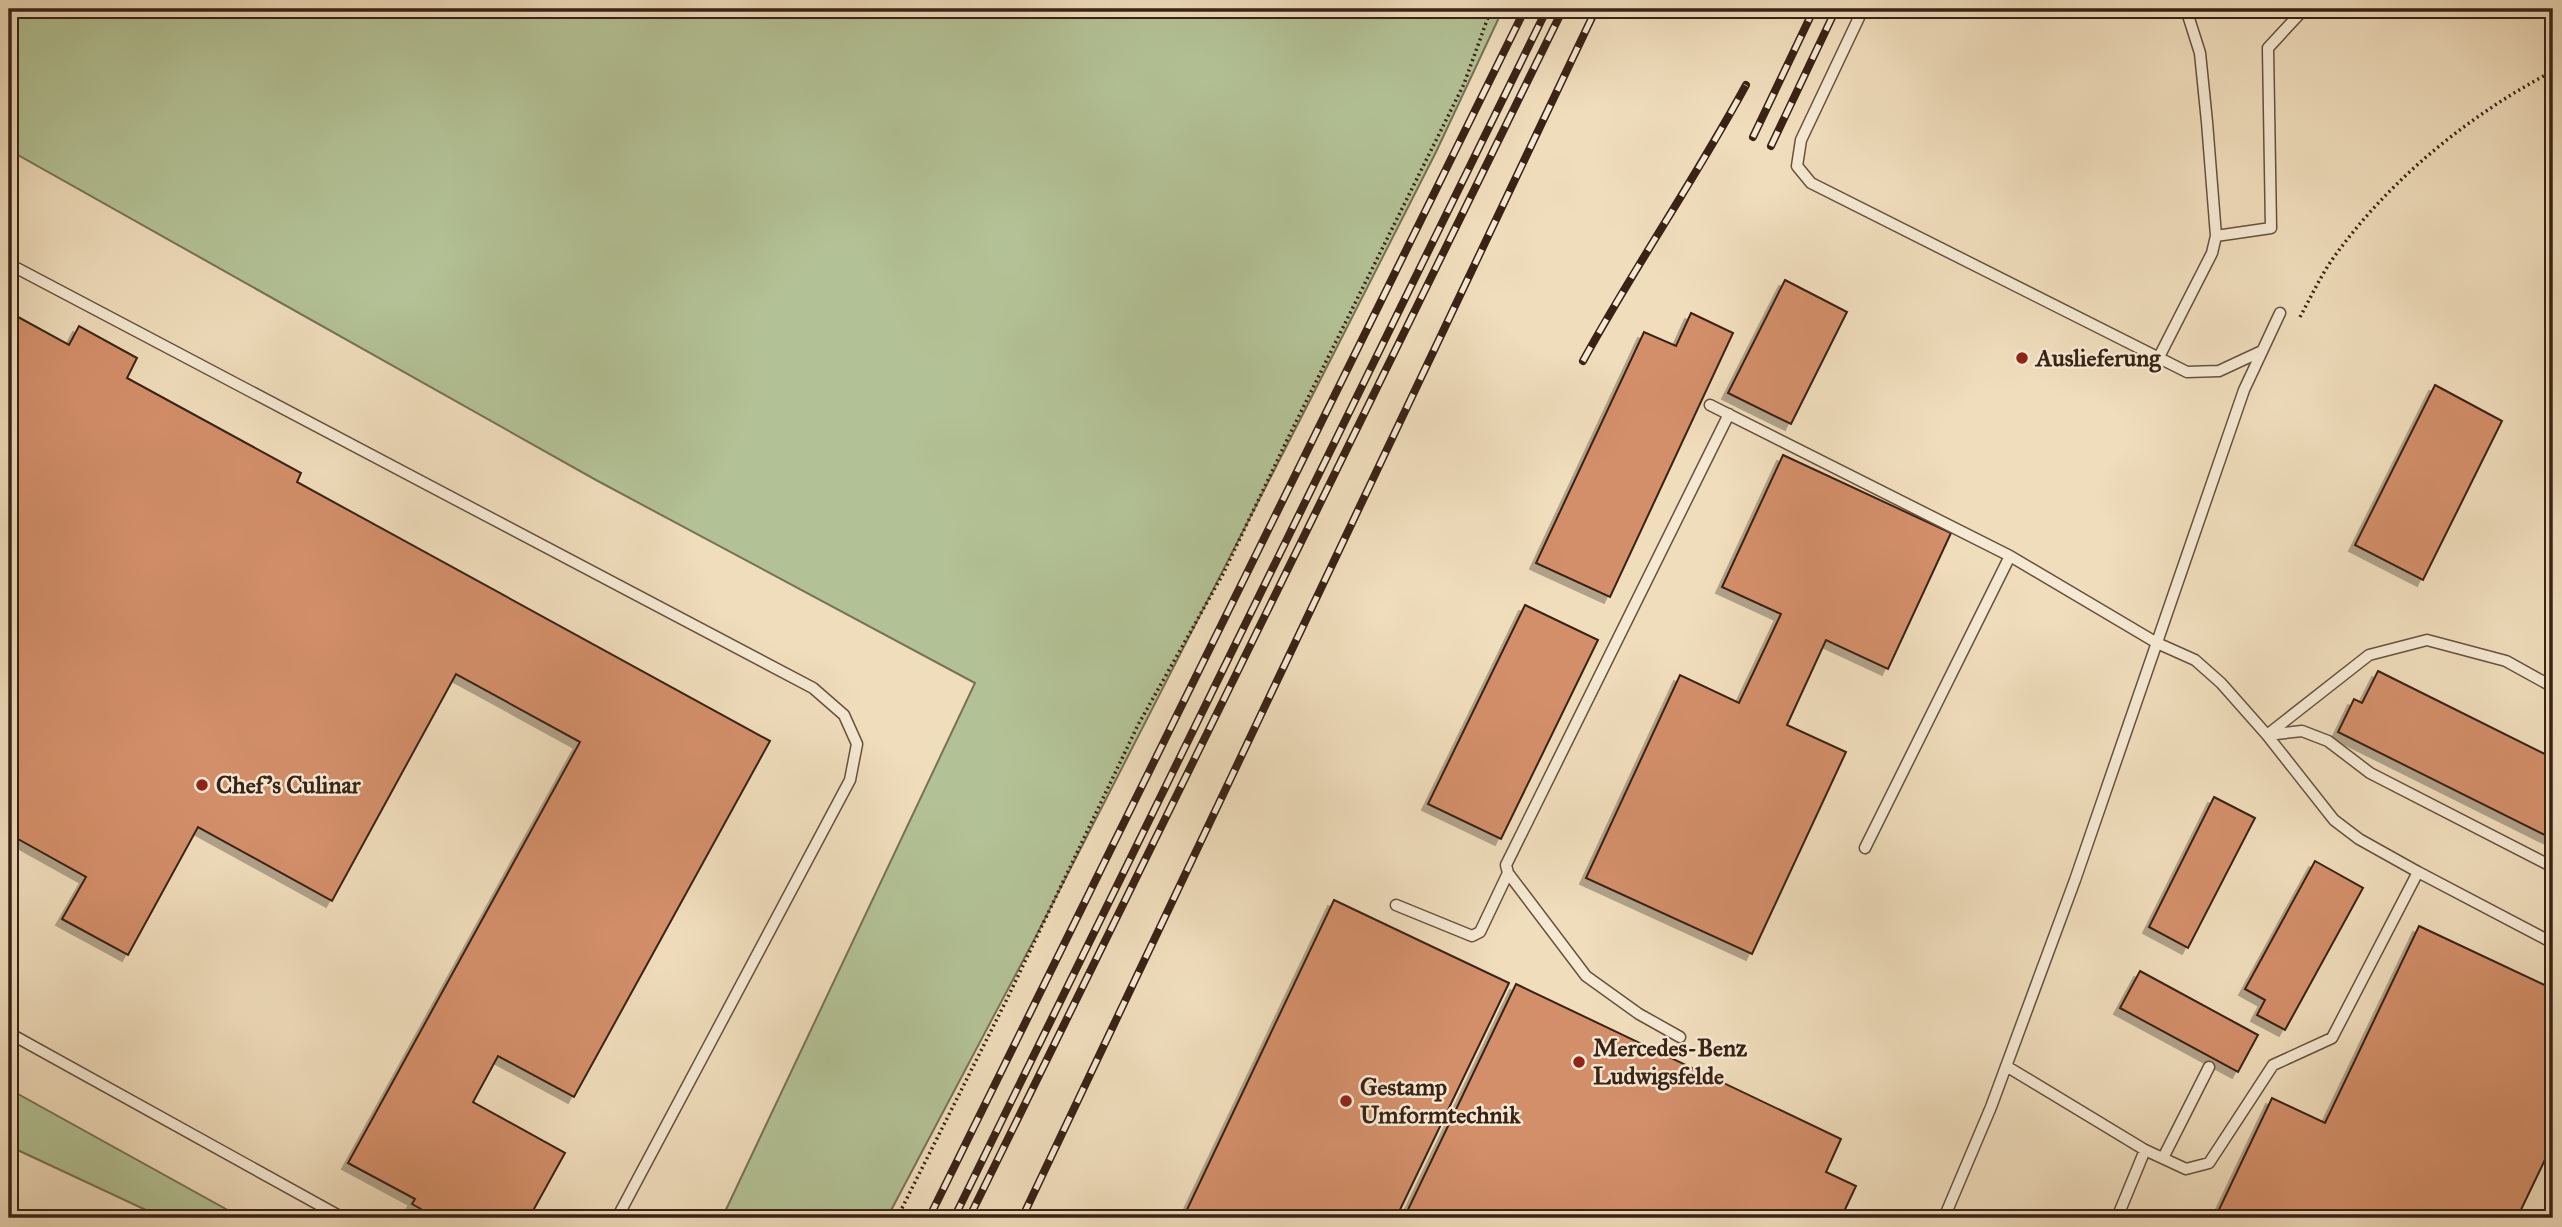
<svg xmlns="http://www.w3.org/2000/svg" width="2562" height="1227" font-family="'IM FELL Great Primer',serif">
<defs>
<filter id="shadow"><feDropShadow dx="-6" dy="6" stdDeviation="0" flood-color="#0004"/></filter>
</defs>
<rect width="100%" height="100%" fill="#f0ddbc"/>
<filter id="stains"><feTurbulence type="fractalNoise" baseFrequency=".00286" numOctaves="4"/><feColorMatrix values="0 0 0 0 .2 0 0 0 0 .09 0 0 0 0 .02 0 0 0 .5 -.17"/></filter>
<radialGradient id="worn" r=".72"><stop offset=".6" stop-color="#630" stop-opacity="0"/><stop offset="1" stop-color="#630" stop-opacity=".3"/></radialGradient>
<!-- green -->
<path fill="#b3c296" stroke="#767256" stroke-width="2" d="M9 9H1503L1436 152 1305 410 1036 936 887 1218H722L975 683 596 480 9 150Z
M9 1089 242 1218H163L9 1146Z"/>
<!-- building -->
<path fill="#d38f6a" stroke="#392215" stroke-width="2" filter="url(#shadow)" d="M1785 280 1847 312 1791 424 1728 393Z
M9 312 69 345 79 326 137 358 127 378 301 473 297 482 770 741 574 1097 498 1056 473 1102 565 1153 529 1218H437L412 1204 415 1199 348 1163 580 742 456 674 332 901 198 827 128 955 62 919 86 877 9 834Z
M1691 313 1733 333 1610 597 1536 563 1644 332 1676 346Z
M2435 385 2502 421 2423 580 2355 545Z
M1783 455 1951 533 1888 669 1826 640 1787 725 1846 752 1752 954 1586 878 1680 675 1739 703 1781 614 1722 587Z
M1525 605 1598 640 1501 839 1428 804Z
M2378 671 2553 758V839L2338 732 2354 699 2362 703Z
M2214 797 2255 818 2188 948 2149 927Z
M2315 861 2363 888 2285 1030 2257 1015 2265 1000 2245 989Z
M1334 900 1509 983 1396 1218H1183Z
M2419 926 2553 989V1143L2517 1218H2215L2272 1098 2325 1123Z
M2140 971 2258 1035 2238 1072 2120 1008Z
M1516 984 1841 1139 1826 1172 1856 1186 1841 1218H1404Z"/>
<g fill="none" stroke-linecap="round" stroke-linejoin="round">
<!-- lane casing -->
<g stroke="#67513f" stroke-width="13">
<path id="lane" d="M1863 9 1801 140 1797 166 1811 183 2187 372 2219 371 2262 351
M2216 236 2271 228 2268 48 2304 9
M9 264 813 688 844 715 857 744 850 780 617 1218
M2159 357 2212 253 2216 236 2207 122 2200 53 2186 9
M1710 405 2010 556 2157 643 2195 660 2221 683 2267 735 2334 820 2359 839 2418 872 2553 943
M2267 735 2369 655 2427 640 2506 661 2553 687
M2267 735 2302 731 2328 741 2370 773 2553 867
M1865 848 2010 556
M1396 905 1472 936 1480 932 1508 873
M9 1033 343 1218
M1680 1037 1639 1014 1586 976 1508 873 1506 865 1729 414
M2006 1066 2145 1150 2186 1169 2209 1163 2273 1065 2332 1038 2418 872
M2163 1158 2209 1067
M1944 1218 1991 1107 2075 880 2244 390 2280 313
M2117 1218 2145 1150
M2547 1218 2553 1204"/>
</g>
<!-- path -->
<path stroke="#392215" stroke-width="3.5" stroke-dasharray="2 3.5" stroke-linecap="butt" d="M2300 317C2311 297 2321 275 2334 257 2390 179 2469 115 2553 71
M897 1218 1007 999 1138 725 1223 574 1288 438 1464 84 1491 9"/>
<!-- lane -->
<use href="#lane" stroke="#f5e9d3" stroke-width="10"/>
<!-- rail casing -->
<g stroke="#392215" stroke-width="8">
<path id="rail" d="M1753 137 1814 9
M1771 146 1836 9
M1583 361C1634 268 1695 179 1746 85
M929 1218 1525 9
M954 1218 1547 9
M969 1218 1563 9
M1022 1218 1596 9"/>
</g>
<!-- rail -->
<use href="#rail" stroke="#f5e9d3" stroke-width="5" stroke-dasharray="16" stroke-linecap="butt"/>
</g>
<!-- markers -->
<g fill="#8f2418" stroke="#f5e9d3" stroke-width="2.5">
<circle cx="2022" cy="358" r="7"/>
<circle cx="202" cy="785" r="7"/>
<circle cx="1579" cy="1062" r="7"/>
<circle cx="1346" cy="1101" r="7"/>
</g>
<g text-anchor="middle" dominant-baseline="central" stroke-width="5" stroke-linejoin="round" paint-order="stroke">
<!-- poi labels -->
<g font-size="24" font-weight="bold" fill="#392215" stroke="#f5e9d3" text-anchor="start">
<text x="2036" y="358">Auslieferung</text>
<text x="216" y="785">Chef's Culinar</text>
<text x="1593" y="1048">Mercedes-Benz<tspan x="1593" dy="28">Ludwigsfelde</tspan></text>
<text x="1360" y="1087">Gestamp<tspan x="1360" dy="28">Umformtechnik</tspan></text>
</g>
</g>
<!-- margin -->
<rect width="2562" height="1227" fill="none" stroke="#f0ddbc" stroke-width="35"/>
<rect x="10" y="10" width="2541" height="1206" fill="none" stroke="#392215" stroke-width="3.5"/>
<rect x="18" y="18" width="2527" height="1192" fill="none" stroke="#392215" stroke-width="2"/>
<rect width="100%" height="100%" filter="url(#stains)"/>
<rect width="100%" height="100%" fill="url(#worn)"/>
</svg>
